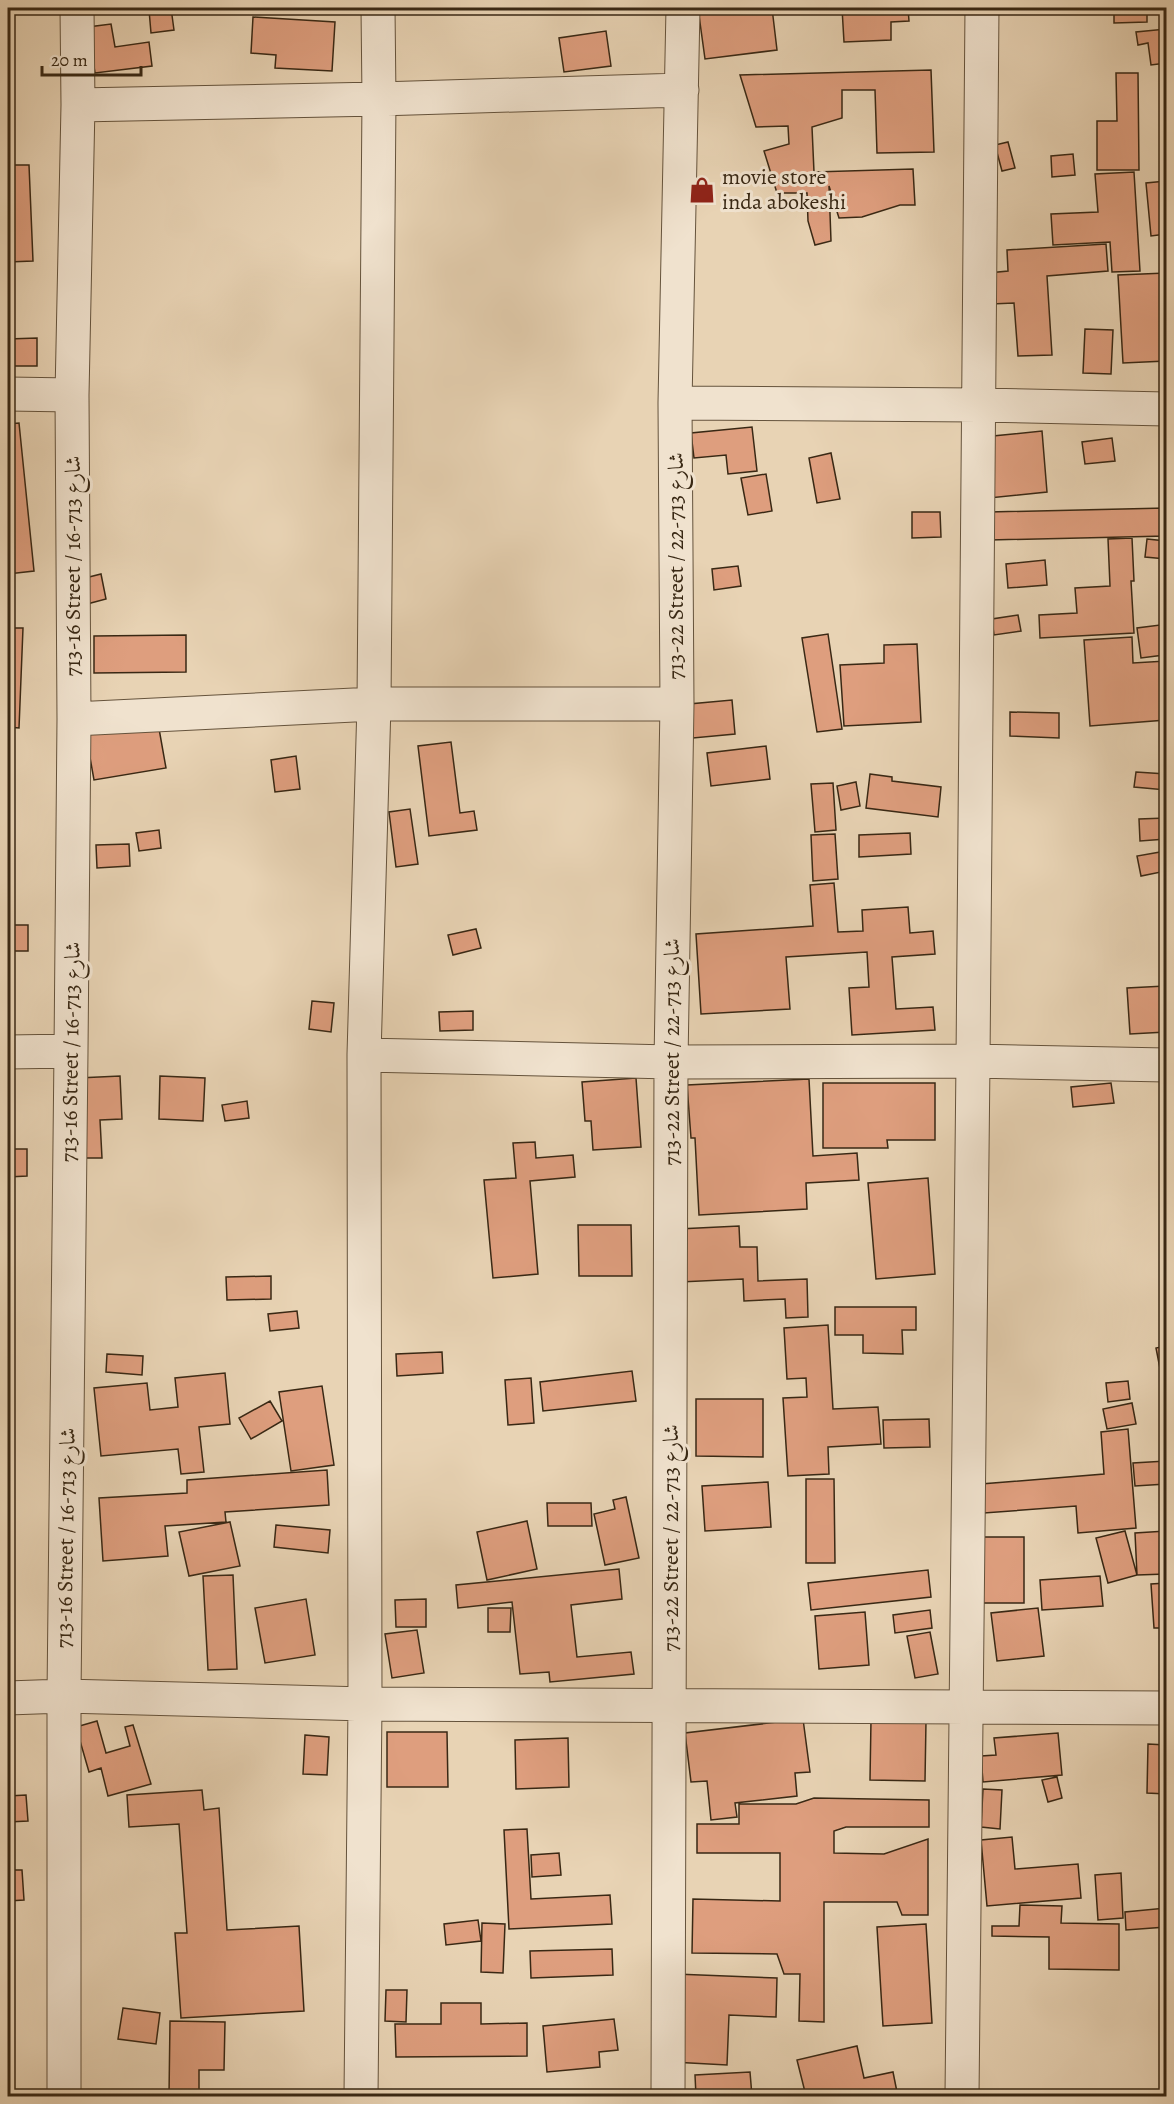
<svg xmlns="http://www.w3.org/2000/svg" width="1174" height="2104" font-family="Alegreya,Amiri,serif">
<rect width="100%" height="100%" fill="#e8d3b4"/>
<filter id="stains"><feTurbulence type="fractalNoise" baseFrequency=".00333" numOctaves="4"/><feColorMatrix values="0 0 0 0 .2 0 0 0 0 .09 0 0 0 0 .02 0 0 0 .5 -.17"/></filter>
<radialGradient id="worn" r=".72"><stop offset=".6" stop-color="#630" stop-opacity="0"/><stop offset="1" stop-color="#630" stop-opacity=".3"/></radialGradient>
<!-- building -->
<path fill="#de9e7e" stroke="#392814" stroke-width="1.5" d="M171 8 174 30 151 33 149 10Z
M698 8H734V12L772 8 777 50 705 59Z
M842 8H908L909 21 891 22V40L844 42Z
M1114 8H1147V22L1114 23Z
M253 17 335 22 332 71 275 68 276 55 251 53Z
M111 24 115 47 149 42 152 66 95 73 88 27Z
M1166 29V63L1151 65 1148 43 1138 45 1136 32Z
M606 31 611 66 564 72 559 38Z
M931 70 934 152 877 153 875 90H842V118L812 127 814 172 913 169 915 205H900L862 217 839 218 829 186 831 241 815 245 808 221 807 193H777L764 151 789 144 788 126 756 127 740 75Z
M1116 73H1138L1139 170H1097V121H1117Z
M1008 142 1015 168 1002 171 995 145Z
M1073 154 1075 175 1052 177 1051 156Z
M8 165H29L33 261 8 262Z
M1134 172 1140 271 1112 272 1110 242 1053 245 1051 214 1098 212 1095 174Z
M1166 181V234L1151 236 1146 183Z
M1106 244 1108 271 1047 276 1052 355 1018 356 1014 303 991 304 988 273 1008 271 1007 250Z
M1166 273V361L1123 363 1118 275Z
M1085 329 1113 330 1111 374 1083 373Z
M37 338V366H8V339Z
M19 423 34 571 8 574V424Z
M752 427 757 471 728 474 726 455 694 458 691 433Z
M1042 431 1047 492 989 498 983 437Z
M1112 438 1115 461 1085 464 1082 442Z
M831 453 840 499 817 503 809 458Z
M766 474 772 511 748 515 741 478Z
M1166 508V536L990 540 989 512Z
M912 512H940L941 537 912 538Z
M1132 538 1134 581H1131L1134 633 1040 638 1039 615 1077 613 1075 588 1110 586 1108 539Z
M1147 539 1166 541V559L1145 557Z
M1045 560 1047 585 1008 588 1006 564Z
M738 566 741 586 714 590 712 569Z
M101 574 106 599 87 604 81 579Z
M1166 611V632H1164L1161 612Z
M1018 615 1021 631 994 635 992 619Z
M1160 625 1164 655 1141 658 1137 628Z
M8 628H23L19 728 8 727Z
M828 634 842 729 817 732 802 638Z
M186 635V672L94 673V636Z
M1132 637 1133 663 1166 661V720L1090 726 1084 640Z
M917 644 921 722 844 726 840 665 884 663V645Z
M732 700 735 734 693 738 689 704Z
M1010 712 1059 713V738L1010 736Z
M158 723 166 768 94 780 86 735Z
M451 742 460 813 474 811 477 830 429 836 418 746Z
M766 746 770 779 711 786 707 753Z
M296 756 300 789 275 792 271 760Z
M1136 772 1166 774V790L1134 787Z
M870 774 892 777V781L941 787 938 817 866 808Z
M856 782 860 806 841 810 837 786Z
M833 783 836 830 815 832 811 784Z
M410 809 418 864 396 867 389 812Z
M1166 818V839L1140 841 1139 819Z
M159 830 161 848 139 851 136 833Z
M910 833 911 854 859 857V835Z
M835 834 838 879 813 881 811 835Z
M129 844 130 866 97 868 96 845Z
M1166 851V871L1141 876 1137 856Z
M8 853H12L10 905H8Z
M834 883 838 932 863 931 862 910 908 907 910 933 933 931 935 954 892 957 896 1009 933 1007 935 1030 852 1035 849 988 869 987 867 952 786 957 790 1009 701 1014 696 934 813 926 810 885Z
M8 925H28V951H8Z
M476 929 481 948 453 955 448 935Z
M1165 986 1166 1032 1130 1034 1127 988Z
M312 1001 334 1003 331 1032 309 1029Z
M473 1011V1030L440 1031 439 1012Z
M120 1076 122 1119 100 1120 102 1158H81L78 1078Z
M160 1076 205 1078 203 1121 159 1119Z
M636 1078 641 1147 593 1150 591 1121H585L582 1082Z
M809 1079 813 1156 857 1153 859 1180 806 1183 807 1209 699 1215 695 1138H691L687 1085Z
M823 1083H935V1140H887L888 1148H823Z
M1111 1083 1114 1103 1073 1107 1071 1087Z
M247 1101 249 1118 225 1121 222 1105Z
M535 1142 536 1158 573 1155 575 1177 530 1181 538 1274 493 1278 484 1180 516 1178 513 1143Z
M8 1149H27V1176L8 1177Z
M928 1178 935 1274 876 1279 868 1183Z
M578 1225H631L632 1276H579Z
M739 1226 740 1247H757L758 1281 807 1279 808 1317 786 1318 785 1299 744 1301 743 1279 680 1282 678 1229Z
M271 1276V1299L227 1300 226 1277Z
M8 1280 11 1312H8Z
M835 1307H916V1330H902L903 1354 863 1353V1335H835Z
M297 1311 299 1328 270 1331 268 1314Z
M828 1325 833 1409 878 1407 881 1444 828 1447 829 1474 788 1476 783 1398 807 1397 806 1378 787 1379 784 1328Z
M1166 1346V1389H1164L1156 1348Z
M442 1352 443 1373 397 1376 396 1354Z
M107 1354 143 1356 142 1375 106 1372Z
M632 1371 636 1401 543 1411 540 1382Z
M225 1373 230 1424 199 1427 204 1472 181 1474 178 1449 101 1456 94 1388 147 1383 150 1410 178 1407 175 1378Z
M531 1378 534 1423 508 1425 505 1380Z
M1128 1381 1130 1399 1108 1402 1106 1383Z
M322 1386 334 1465 291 1471 279 1392Z
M696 1399H763V1457L696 1456Z
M270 1401 282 1421 251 1439 239 1418Z
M1132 1403 1136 1424 1107 1429 1103 1409Z
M1166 1418V1441L1163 1442 1160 1419Z
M929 1419 930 1447 884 1448 883 1420Z
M1128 1429 1136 1528 1078 1533 1076 1506 984 1513 981 1484 1104 1474 1101 1432Z
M1166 1461V1484L1135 1486 1133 1463Z
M327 1470 329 1505 225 1512 226 1522 165 1526 168 1556 103 1561 99 1498 187 1493V1480Z
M806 1479H834L835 1563H806Z
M768 1482 771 1527 705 1531 702 1486Z
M626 1497 639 1558 605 1565 594 1514 615 1509 613 1500Z
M547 1503H591L592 1526H548Z
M527 1521 537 1569 487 1580 477 1532Z
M230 1522 240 1566 189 1576 179 1532Z
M276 1525 330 1530 328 1553 274 1547Z
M1125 1531 1137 1575 1108 1583 1096 1538Z
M1166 1531V1574L1137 1575 1135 1533Z
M982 1537H1024V1603H983Z
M619 1569 622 1599 571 1605 577 1657 631 1652 634 1674 550 1682 549 1672 520 1674 512 1602 458 1608 456 1585Z
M928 1570 931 1597 811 1610 808 1583Z
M233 1575 237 1669 208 1670 203 1576Z
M1100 1576 1103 1606 1042 1610 1040 1580Z
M1166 1583V1628H1154L1151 1584Z
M306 1599 315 1655 265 1663 255 1608Z
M426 1599V1627H396L395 1600Z
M488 1608H511L510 1632H488Z
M1038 1608 1044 1656 997 1661 991 1613Z
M930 1610 932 1628 895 1633 893 1615Z
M8 1611H10L12 1662H8Z
M865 1612 869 1665 819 1669 815 1616Z
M417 1630 424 1673 392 1678 385 1634Z
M930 1632 938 1674 915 1678 907 1636Z
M1160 1632H1166V1674H1162Z
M803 1719 810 1772 795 1773 797 1796 735 1803 737 1817 711 1820 707 1781 691 1782 685 1733Z
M871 1720 926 1721 925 1781 870 1780Z
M97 1721 106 1753 130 1746 125 1727 133 1725 151 1784 108 1796 101 1768 89 1772 76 1727Z
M387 1732H447L448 1787H387Z
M1058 1733 1062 1775 983 1782 981 1756 996 1755 994 1738Z
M8 1734H11L14 1785H8Z
M305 1735 329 1737 327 1775 303 1774Z
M568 1738 569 1787 516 1789 515 1740Z
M1148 1744 1166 1745V1794L1147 1793Z
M1057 1777 1062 1798 1048 1802 1042 1780Z
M983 1789 1002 1790 1000 1829 981 1827Z
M202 1790 204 1810 219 1808 227 1930 299 1926 304 2011 181 2018 175 1933H187L179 1824 129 1827 127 1795Z
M26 1795 28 1821 8 1822V1796Z
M814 1798 929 1800V1827H846L834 1831V1853L884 1854 928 1839V1915H902L897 1902H824V2022L799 2021 800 1974H784L777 1954 692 1953 693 1899 780 1901V1853H697V1824H739V1804H796Z
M527 1829 531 1899 610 1895 612 1924 509 1929 504 1830Z
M1012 1837 1015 1869 1078 1864 1081 1898 987 1906 981 1840Z
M559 1853 561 1875 532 1877 531 1855Z
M8 1870H22L24 1900 8 1901Z
M1121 1873 1123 1918 1098 1920 1095 1875Z
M1020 1905 1062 1906 1061 1923 1119 1924V1970L1049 1969V1937L992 1936V1926H1019Z
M1166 1908V1927L1126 1930 1125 1912Z
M478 1920 481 1941 446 1945 444 1924Z
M482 1923 505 1924 503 1973 481 1972Z
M926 1924 932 2023 883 2026 877 1927Z
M612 1949 613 1975 531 1978 530 1951Z
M675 1974 777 1978 776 2017 729 2015 727 2065 672 2062Z
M386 1990H407L406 2022 385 2021Z
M441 2003H481V2024L527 2023V2056L396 2057 395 2024H441Z
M123 2008 160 2013 156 2044 118 2039Z
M614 2019 618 2050 599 2052 600 2067 547 2072 543 2026Z
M170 2021 225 2022 224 2070H199V2096H169Z
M857 2046 864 2078 893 2072 897 2092 875 2096H806L797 2060Z
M750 2072 752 2096H696L695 2075Z"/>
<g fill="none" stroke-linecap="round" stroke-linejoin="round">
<!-- minor casing -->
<g stroke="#65533c" stroke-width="35">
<path id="minor" d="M78 105 379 99 682 90
M8 394 72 395
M675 403 978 405 1166 409
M74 719 374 704H677
M8 1052 71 1051
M364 1055 671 1062 973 1061 1166 1065
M8 1698 64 1696 365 1704 1166 1708
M64 2096V1696L71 1051 74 719 72 395 78 105 77 8
M361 2096 365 1704 364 1055 374 704 379 99 378 8
M668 2096 671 1062 677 704 675 403 683 8
M962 2096 973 1061 982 8"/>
</g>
<!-- minor -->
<use href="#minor" stroke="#f0e2ce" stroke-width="33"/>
</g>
<!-- icons -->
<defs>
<g id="shop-bare" transform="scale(2.07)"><path d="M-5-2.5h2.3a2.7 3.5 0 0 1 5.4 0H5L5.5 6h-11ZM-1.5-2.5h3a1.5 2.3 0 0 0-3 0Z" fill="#8f2418" stroke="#f0e2ce" stroke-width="2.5" paint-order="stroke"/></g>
</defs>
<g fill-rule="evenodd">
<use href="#shop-bare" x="702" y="190"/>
</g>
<g text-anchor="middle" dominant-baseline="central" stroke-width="6" stroke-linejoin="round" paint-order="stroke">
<!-- poi labels -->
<g font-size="22" fill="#392814" stroke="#f0e2ce" text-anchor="start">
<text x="722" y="177">movie store<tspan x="722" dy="25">inda abokeshi</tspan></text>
</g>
<!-- street labels -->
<g font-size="22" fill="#392814" stroke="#f0e2ce">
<text transform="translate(73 566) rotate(-90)">713-16 Street / شارع 713-16</text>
<text transform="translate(676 566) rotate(-90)">713-22 Street / شارع 713-22</text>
<text transform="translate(71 1052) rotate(-89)">713-16 Street / شارع 713-16</text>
<text transform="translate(672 1052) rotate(-90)">713-22 Street / شارع 713-22</text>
<text transform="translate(66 1538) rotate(-89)">713-16 Street / شارع 713-16</text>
<text transform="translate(671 1538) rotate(-90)">713-22 Street / شارع 713-22</text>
</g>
</g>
<!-- margin -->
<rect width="1174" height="2104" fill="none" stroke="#e8d3b4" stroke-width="30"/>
<rect x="9" y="9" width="1156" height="2086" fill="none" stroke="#392814" stroke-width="3"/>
<rect x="15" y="15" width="1144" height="2074" fill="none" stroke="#392814" stroke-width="1.5"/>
<!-- scale -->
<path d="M42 66v9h99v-9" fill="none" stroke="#392814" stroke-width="3"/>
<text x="51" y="66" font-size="18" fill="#392814" stroke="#f0e2ce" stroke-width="4.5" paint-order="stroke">20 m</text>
<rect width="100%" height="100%" filter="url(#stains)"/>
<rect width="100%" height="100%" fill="url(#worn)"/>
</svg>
